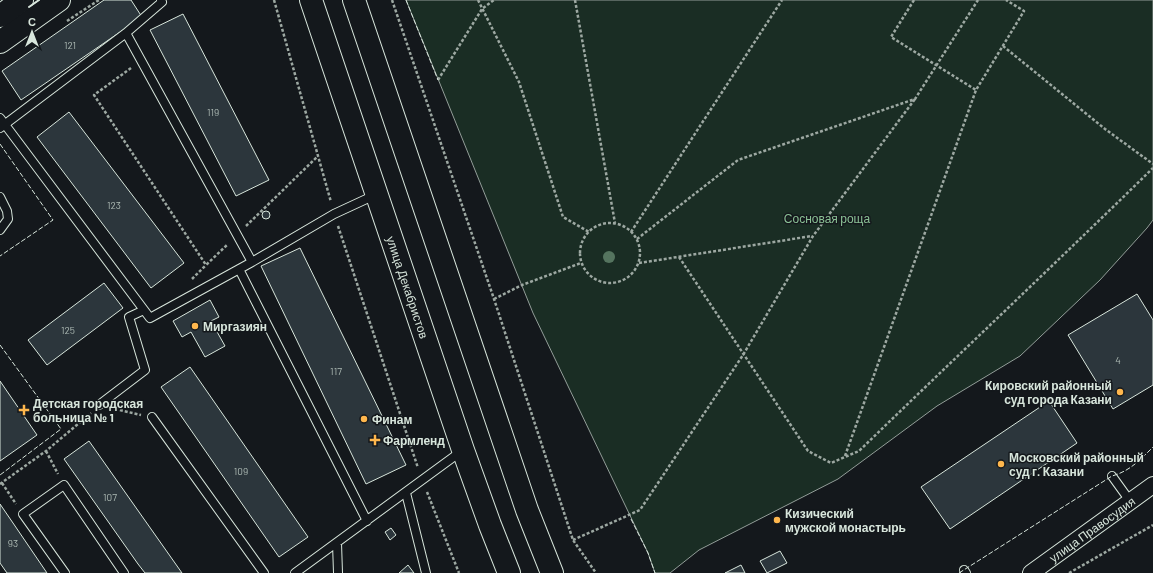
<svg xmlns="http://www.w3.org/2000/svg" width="1153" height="573" font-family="Barlow,sans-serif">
<rect width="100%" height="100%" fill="#14181c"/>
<!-- green -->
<path fill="#1a2d24" stroke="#939e99" d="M406 0H1153V220L1147 228 1100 280 1020 356 937 406 838 479 699 550 670 573H655L648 553 533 313Z"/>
<!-- building -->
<path fill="#2c363c" stroke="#d8e6dc" d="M104 0H131L142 17 21 100 2 71Z
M183 14 269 180 236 196 150 30Z
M69 112 184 263 151 288 37 137Z
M262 215a4 4 0 1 1 8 0a4 4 0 1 1-8 0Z
M300 248 406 465 366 484 261 266Z
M104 283 123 308 47 365 28 340Z
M1137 294 1153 320V385L1113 409 1068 335Z
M210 300 219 317 211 321 225 346 205 357 191 332 182 337 173 321Z
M190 367 308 537 279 557 161 387Z
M0 381 37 435 0 461Z
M1049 401 1077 443 950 529 921 487Z
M89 441 182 573H145L138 564 64 459Z
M0 504 13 523 47 573H7L0 563Z
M391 528 396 535 390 540 385 532Z
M780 551 787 563 767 573 760 561Z
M408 565 414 573H399Z
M741 565 745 573H725Z"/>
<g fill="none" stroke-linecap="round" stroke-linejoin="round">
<!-- service casing -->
<g stroke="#d8e6dc" stroke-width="10">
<path id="service" d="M161 0 162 2 126 33 252 262
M0 118 150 318 252 262 334 214 375 195
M0 128 126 33
M0 197 7 211 8 219 0 230
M239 269 367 521
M99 405 145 370 129 317 144 310
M152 417 264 573
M1112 476 1130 501
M406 493 426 573
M337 543 338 573
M964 570 966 573
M65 573 23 514 64 485 124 573
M295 573 463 450"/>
</g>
<!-- minor casing -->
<g stroke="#d8e6dc" stroke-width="18">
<g id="minor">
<path id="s1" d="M1031 573 1153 485"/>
</g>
</g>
<!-- secondary casing -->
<g stroke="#d8e6dc" stroke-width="24">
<g id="secondary">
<path id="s2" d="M311 0 463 450 490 525 509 573"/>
<path d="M354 0 527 510 552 573"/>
<path d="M0 42 59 0"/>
</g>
</g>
<!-- primary casing -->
<g stroke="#d8e6dc" stroke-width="24">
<path id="primary" d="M0 16 22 0"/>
</g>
<!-- path -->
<path stroke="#9da8a2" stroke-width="2.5" stroke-dasharray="3 2" stroke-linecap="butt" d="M274 0 331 202
M392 0 494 299 573 540 596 573
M478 0 519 82 563 217 589 232
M575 0 615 223
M914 0 891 37 976 90 1024 11 1006 0
M67 21 99 0
M1003 46 1105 129 1153 164
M131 68 94 95 206 265 228 244
M438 80 482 9 494 0
M580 253a30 30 0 1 1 60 0a30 30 0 1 1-60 0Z
M246 226 318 156
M338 226 418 468
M631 232 782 0
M637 239 738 160 915 99 978 0
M679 257 808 451 831 463 859 451C957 356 1056 263 1153 168
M639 263 812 236
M192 279 206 265
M494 299 522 285 581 263
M115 409 141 415
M46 451 58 474
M845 456 976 90
M2 483 16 504
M0 484 46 451 91 413
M427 492 459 573
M573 540 640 510 743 355 813 236 915 99
M1069 573 1153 525"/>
<!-- service -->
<use href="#service" stroke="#14181c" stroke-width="8"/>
<!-- minor -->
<use href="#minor" stroke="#14181c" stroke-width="16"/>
<!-- secondary -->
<use href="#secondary" stroke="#14181c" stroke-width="22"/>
<!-- primary -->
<use href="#primary" stroke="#14181c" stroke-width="22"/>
<!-- fence -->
<path stroke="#d8e6dc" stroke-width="1" stroke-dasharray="5 2" stroke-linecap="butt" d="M406 0 438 80
M0 144 53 220 0 256
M0 345 61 429 0 475
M631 519 648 553 655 573
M959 573 1112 476C1130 471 1140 460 1153 447"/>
<!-- wall -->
<path stroke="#d8e6dc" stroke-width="2" d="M29 7 39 0"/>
</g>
<!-- trees -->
<circle fill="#55745f" cx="609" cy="257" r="6"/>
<!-- markers -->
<g fill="#ffb74d" stroke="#14181c" stroke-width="1.5">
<circle cx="195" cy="326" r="4"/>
<circle cx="1120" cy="392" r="4"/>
<path d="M22 404h4v4h4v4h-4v4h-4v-4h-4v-4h4z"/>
<circle cx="364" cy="419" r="4"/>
<path d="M373 434h4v4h4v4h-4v4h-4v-4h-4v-4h4z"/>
<circle cx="1001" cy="464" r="4"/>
<circle cx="777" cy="520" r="4"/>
</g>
<g text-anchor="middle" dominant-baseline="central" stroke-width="3" stroke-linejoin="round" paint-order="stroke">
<!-- number labels -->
<g font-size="10" fill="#adbab4">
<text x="70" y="45">121</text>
<text x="213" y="112">119</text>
<text x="114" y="205">123</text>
<text x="68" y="330">125</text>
<text x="1118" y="360">4</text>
<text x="336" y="371">117</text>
<text x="241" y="471">109</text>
<text x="110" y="497">107</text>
<text x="13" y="543">93</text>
</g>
<!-- park labels -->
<g font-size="12" fill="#8ac095" stroke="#14181c">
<text x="827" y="218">Сосновая роща</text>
</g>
<!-- street labels -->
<g font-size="12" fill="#d8e6dc" stroke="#14181c">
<text stroke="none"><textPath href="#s2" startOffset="303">улица Декабристов</textPath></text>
<text stroke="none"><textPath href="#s1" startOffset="75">улица Правосудия</textPath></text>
</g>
<!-- poi labels -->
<g font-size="12" font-weight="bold" fill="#d8e6dc" stroke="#14181c" text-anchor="start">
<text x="203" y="326">Миргазиян</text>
<text x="1112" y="385" text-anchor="end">Кировский районный<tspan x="1112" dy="14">суд города Казани</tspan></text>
<text x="33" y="403">Детская городская<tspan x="33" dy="14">больница № 1</tspan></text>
<text x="372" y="419">Финам</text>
<text x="383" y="440">Фармленд</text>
<text x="1009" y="457">Московский районный<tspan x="1009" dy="14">суд г. Казани</tspan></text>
<text x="785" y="513">Кизический<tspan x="785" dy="14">мужской монастырь</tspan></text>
</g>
</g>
<!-- north arrow -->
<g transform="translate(32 32)" stroke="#14181c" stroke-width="3" paint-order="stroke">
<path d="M0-3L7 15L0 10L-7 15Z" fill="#d8e6dc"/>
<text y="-6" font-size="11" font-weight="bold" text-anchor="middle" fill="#d8e6dc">С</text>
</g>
</svg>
